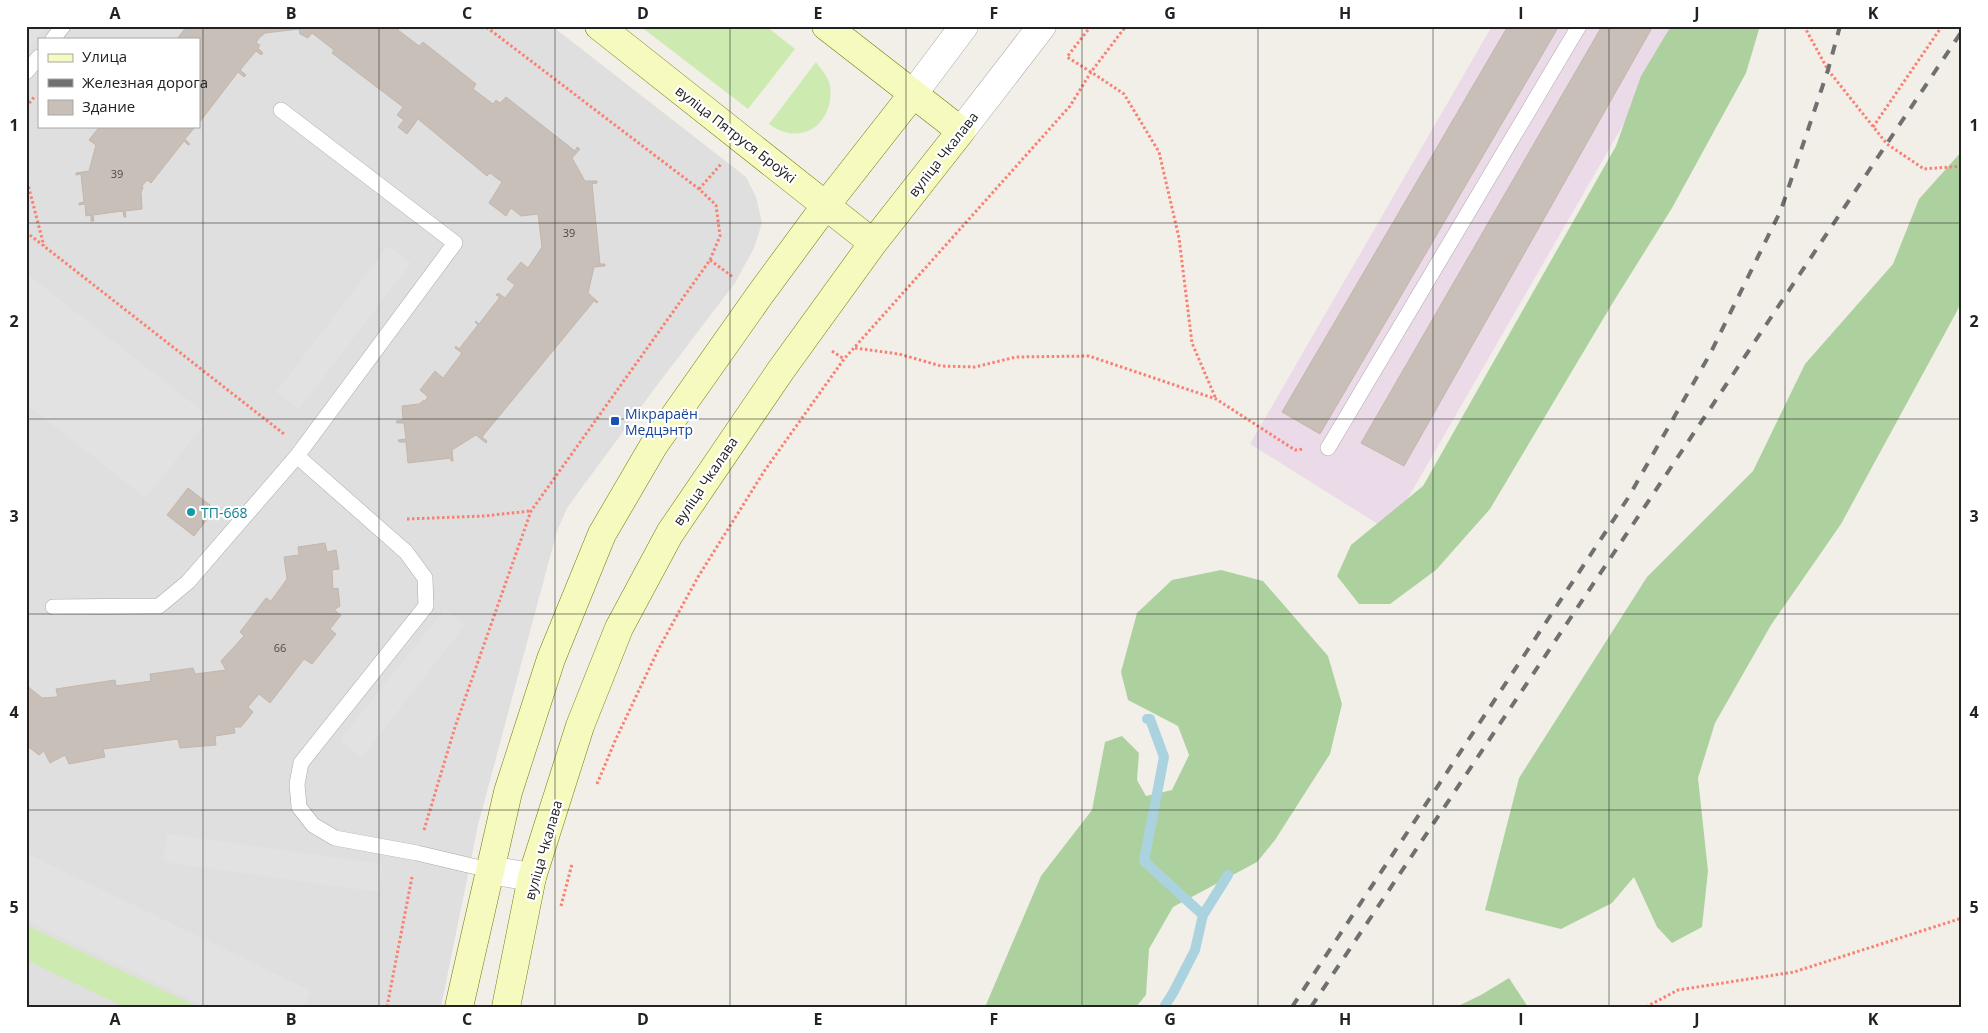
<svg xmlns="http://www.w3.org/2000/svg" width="1988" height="1033" font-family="'Open Sans',sans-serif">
<rect width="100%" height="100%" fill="#f2efe9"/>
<!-- residential -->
<path fill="#e0dfdf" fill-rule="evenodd" d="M26 26H552L746 177 756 197 762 223 754 248 735 283 655 388 567 508 557 531 478 825 441 1007H26ZM39 39H199V126H39Z"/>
<!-- industrial -->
<path fill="#ebdbe8" d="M1492 26H1680L1389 531 1250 444Z"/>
<!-- grass -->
<path fill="#cdebb0" d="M640 26H766L795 49 748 109Z
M816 62C821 69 828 77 830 85 835 124 801 148 769 124Z
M26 925 198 1007H124L26 960Z"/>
<!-- forest -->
<path fill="#add19e" d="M1671 26H1760L1746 73 1672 208 1612 304 1490 509 1436 570 1390 604H1359L1337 576 1351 545 1423 486 1616 146 1641 76Z
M1962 151V300L1956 313 1841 524 1771 625 1715 723 1698 778 1708 871 1702 927 1672 943 1657 927 1634 877 1612 903 1561 929 1485 910 1519 778 1647 577 1753 471 1805 364 1893 264 1919 199Z
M1221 570 1263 581 1328 656 1342 704 1330 754 1275 840 1257 862 1173 907 1149 949 1146 995 1136 1007H985L1041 876 1092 810 1105 742 1122 736 1139 753 1137 780 1146 796 1172 790 1189 755 1178 726 1128 700 1121 672 1137 613 1172 580Z
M1509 978 1528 1007H1456L1481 995Z"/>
<!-- parking -->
<path fill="#e2e2e2" d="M46 26 26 52V27Z
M388 246 411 263 299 409 276 392Z
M26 273 210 417 146 498 26 404Z
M445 609 465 625 362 757 340 740Z
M167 834 383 864 379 892 163 862Z
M26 853 311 991 303 1007H206L26 920Z"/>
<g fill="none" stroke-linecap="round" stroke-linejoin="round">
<!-- stream -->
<path stroke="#aad3df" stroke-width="10" d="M1147 719H1150L1164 757 1144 861 1203 915 1195 950 1173 993 1164 1007
M1203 915 1228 875"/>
</g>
<!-- building -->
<path fill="#c7bfb8" stroke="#c4b6ab" d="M187 26H400L398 30 419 46 423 42 476 84 473 89 493 104 496 100 500 103 506 97 575 151 577 147 580 149 572 158 585 181H597V183L592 184 600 264H605V266L594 267 588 293 598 302 597 303 594 301 482 437 487 441 486 443 476 435 452 450 453 461H451V458L408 463 406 442H399L398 440 406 439 404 423H397L396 421 403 420 402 406 419 404 424 400 425 401 428 397 420 390 435 371 443 378 462 353 455 348 456 346 459 349 478 325 475 322 476 321 479 324 500 297 496 295 498 293 505 298 515 285 507 279 521 262 528 268 542 247 538 214 521 216 511 208 506 216 489 203 502 182 490 173 487 176 418 119 407 134 398 127 404 120 397 115 403 107 332 53 334 50 312 33 308 38 300 34 299 29 265 33 259 38 256 43 260 45 258 48 263 53 261 55 256 51 240 70 246 75 244 77 238 72 199 123V39H177Z
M1508 26H1559L1320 434 1282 412Z
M1602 26H1653L1404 466 1361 443Z
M100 126H196L185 139 190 144 188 145 184 141 151 183 147 180 142 186 143 188 141 192 142 209 125 211 126 217H124L123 211 93 215 94 221H91V215L86 216 85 204 79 205V203L84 202 81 174 76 175V173L89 171 96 145 89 140Z
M188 488 215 509 194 536 167 515Z
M325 543 327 552 336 550 339 569 332 570 333 589 338 588 340 606 334 610 341 615 330 629 336 634 312 664 304 659 270 703 259 694 248 707 253 712 241 727H234L235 733 215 736 216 745 180 748 178 739 103 749 105 757 69 764 65 755 50 763 44 751 39 755 26 745V685L42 698 58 697 56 689 115 680 116 686 151 681 150 674 193 668 195 674 226 670 221 661 244 636 240 632 266 598 271 601 287 579 284 557 299 555 298 547Z"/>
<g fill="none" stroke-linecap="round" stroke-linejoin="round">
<!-- lane casing -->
<g stroke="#a9a9a9" stroke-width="16">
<path id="lane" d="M53 39 63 26
M26 72 39 57
M1328 448 1579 26
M297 456 406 552 425 578 426 606 301 763 297 784 299 807 313 825 335 838 417 853 489 870
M53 607 159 606 188 582 297 456 455 243 281 110"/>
</g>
<!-- street casing -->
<g stroke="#a9a9a9" stroke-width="29">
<path id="street" d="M913 94 964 26
M961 131 1042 26
M489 870 532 877"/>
</g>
<!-- secondary casing -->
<g stroke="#707d05" stroke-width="29">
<path id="secondary" d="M599 26 873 243
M459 1007 508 792 551 659 602 534 654 445 759 296 826 205 913 94
M506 1007 532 877 580 726 619 628 670 533 781 370 873 243 961 131 826 26"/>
</g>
<!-- path -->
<path stroke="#fa8072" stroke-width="3" stroke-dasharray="2.5 2.5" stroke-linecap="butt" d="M1091 26 1067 57 1091 72 1126 26
M1804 26 1828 70 1887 144 1924 169 1962 166
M26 107 35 96
M1873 127 1942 26
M26 177 44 246
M699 189 722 163
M26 232 284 434
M710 260 733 277
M855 348 899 354 941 366 975 367 1016 357 1089 356 1216 399 1295 450 1304 449
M832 351 844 359
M407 519 484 516 530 511
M597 784 615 741 658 650 698 577 765 470 844 359 1070 106 1091 72 1124 94 1159 152 1179 238 1192 343 1216 399
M424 830 455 727 531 511 710 260 720 236 716 205 699 189 485 26
M561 906 572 864
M387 1007 412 877
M1646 1007 1678 990 1794 972 1962 918"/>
<!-- lane -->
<use href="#lane" stroke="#fff" stroke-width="15"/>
<!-- street -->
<use href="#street" stroke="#fff" stroke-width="28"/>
<!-- secondary -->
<use href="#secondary" stroke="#f7fabf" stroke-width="28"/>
<!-- rail -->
<path stroke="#707070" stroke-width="4" stroke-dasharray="10 10" stroke-linecap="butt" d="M1292 1007 1628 498 1710 354 1781 210 1828 70 1840 26
M1311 1007 1962 31"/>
</g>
<!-- grid -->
<path fill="none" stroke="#222" stroke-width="1" stroke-opacity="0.55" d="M203 26V1007M379 26V1007M555 26V1007M730 26V1007M906 26V1007M1082 26V1007M1258 26V1007M1433 26V1007M1609 26V1007M1785 26V1007M26 223H1962M26 419H1962M26 614H1962M26 810H1962"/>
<!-- markers -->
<rect fill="#1a4fb4" stroke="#fff" stroke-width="2" x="610" y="416" width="10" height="10" rx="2.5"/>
<circle fill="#0f9aa8" stroke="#fff" stroke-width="2" cx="191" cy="512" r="5"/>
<g text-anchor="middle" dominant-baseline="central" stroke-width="4.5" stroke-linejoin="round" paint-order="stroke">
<!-- number labels -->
<g font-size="11" fill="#4b4948">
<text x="117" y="173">39</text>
<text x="569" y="232">39</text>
<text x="280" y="647">66</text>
</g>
<!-- street labels -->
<g font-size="14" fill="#222" stroke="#fff">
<text transform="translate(736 134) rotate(38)">вуліца Пятруся Броўкі</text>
<text transform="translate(943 154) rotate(-52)">вуліца Чкалава</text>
<text transform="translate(705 481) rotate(-56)">вуліца Чкалава</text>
<text transform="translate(543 850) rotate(-74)">вуліца Чкалава</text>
</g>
<!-- transit labels -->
<g font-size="14" fill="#164399" stroke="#fff" text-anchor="start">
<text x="625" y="413">Мікрараён<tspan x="625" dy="16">Медцэнтр</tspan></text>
</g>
<!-- culture labels -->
<g font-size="14" fill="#0d838f" stroke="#fff" text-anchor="start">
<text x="201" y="512">ТП-668</text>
</g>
</g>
<!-- border -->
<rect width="1988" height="1033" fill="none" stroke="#ffffff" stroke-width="55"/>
<!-- legend -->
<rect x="38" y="38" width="162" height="90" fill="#ffffff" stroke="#a7a7a7"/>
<rect x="48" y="54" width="25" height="8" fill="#f7fabf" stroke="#a7a7a7"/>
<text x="82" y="62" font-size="15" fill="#222222">Улица</text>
<rect x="48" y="79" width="25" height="8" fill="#707070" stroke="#a7a7a7"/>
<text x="82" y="88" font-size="15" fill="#222222">Железная дорога</text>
<rect x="48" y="100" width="25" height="15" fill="#c7bfb8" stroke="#a7a7a7"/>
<text x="82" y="112" font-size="15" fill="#222222">Здание</text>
<rect x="28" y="28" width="1932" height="978" fill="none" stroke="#222" stroke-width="2"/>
<g font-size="16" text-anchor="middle" font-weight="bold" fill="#222">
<text x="115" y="19">A</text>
<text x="291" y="19">B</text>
<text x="467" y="19">C</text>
<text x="643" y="19">D</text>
<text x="818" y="19">E</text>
<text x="994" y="19">F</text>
<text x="1170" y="19">G</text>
<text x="1345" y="19">H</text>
<text x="1521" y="19">I</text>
<text x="1697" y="19">J</text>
<text x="1873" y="19">K</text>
<text x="14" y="131">1</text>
<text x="1974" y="131">1</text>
<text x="14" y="327">2</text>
<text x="1974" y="327">2</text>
<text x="14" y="522">3</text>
<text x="1974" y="522">3</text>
<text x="14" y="718">4</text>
<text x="1974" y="718">4</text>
<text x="14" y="913">5</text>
<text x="1974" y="913">5</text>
<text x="115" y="1025">A</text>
<text x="291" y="1025">B</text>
<text x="467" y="1025">C</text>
<text x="643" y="1025">D</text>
<text x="818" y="1025">E</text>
<text x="994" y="1025">F</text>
<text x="1170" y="1025">G</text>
<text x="1345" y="1025">H</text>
<text x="1521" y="1025">I</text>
<text x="1697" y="1025">J</text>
<text x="1873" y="1025">K</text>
</g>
</svg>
